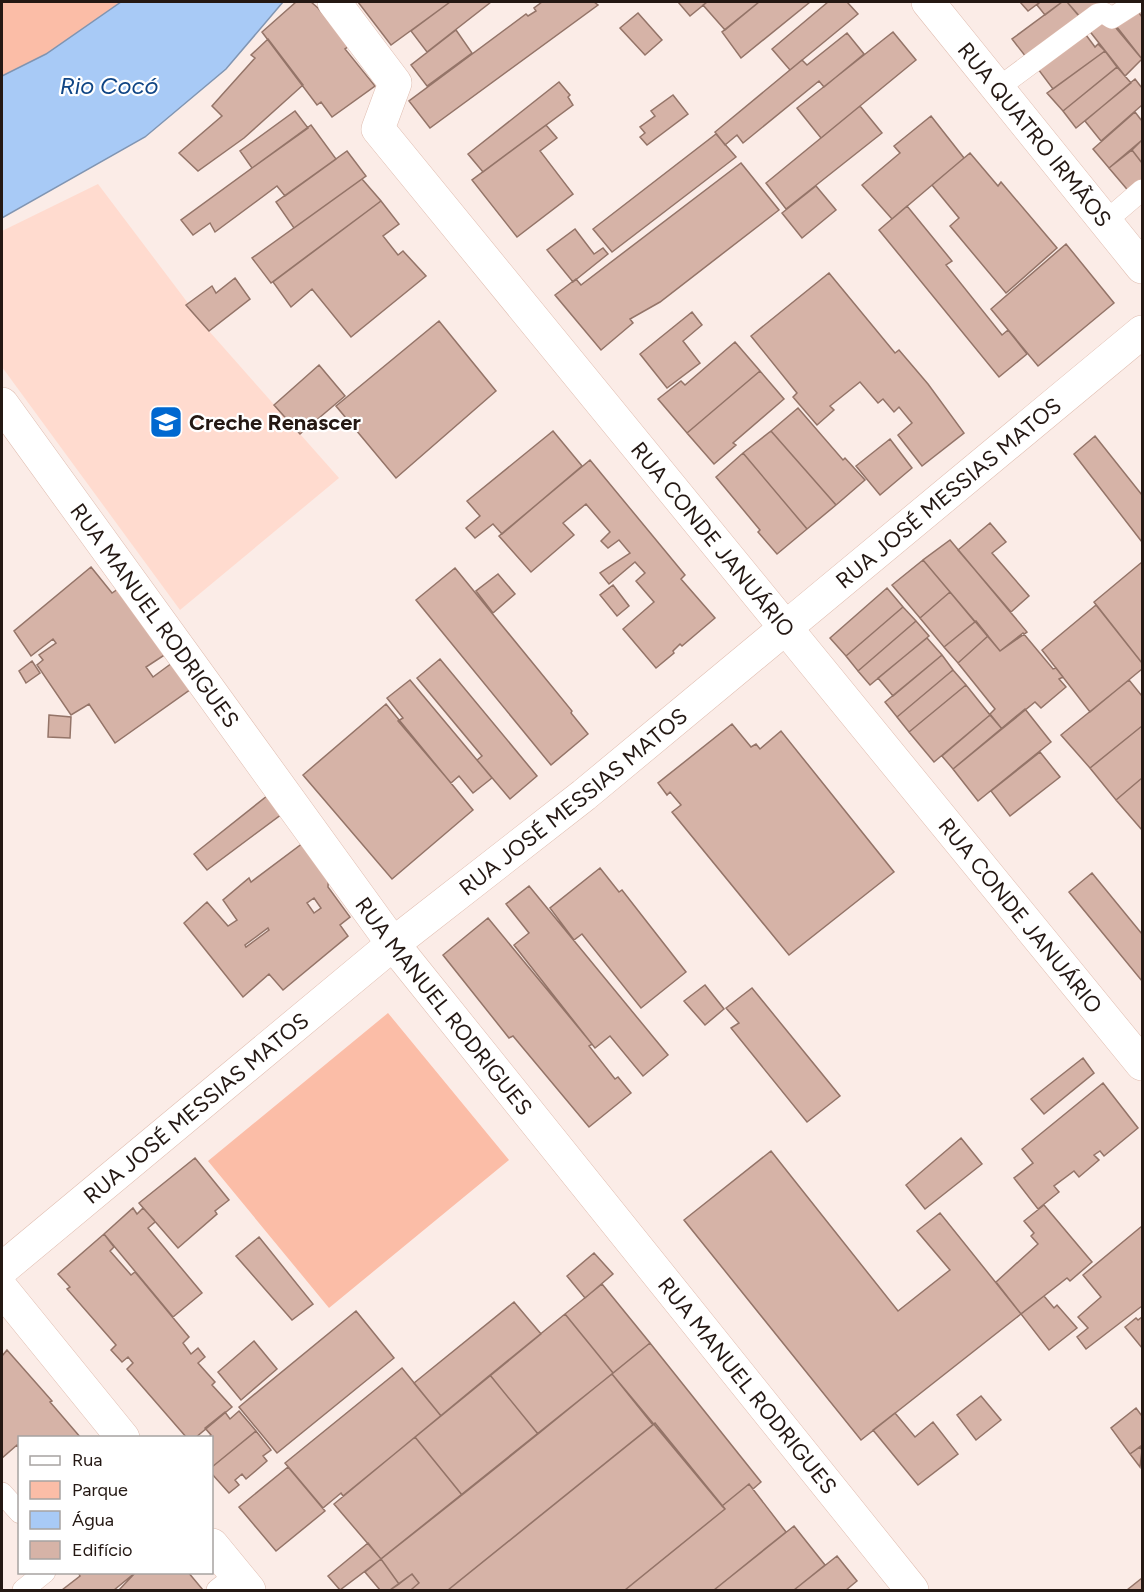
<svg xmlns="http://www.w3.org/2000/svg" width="1144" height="1592" font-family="Figtree,sans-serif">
<rect width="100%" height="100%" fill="#fbece7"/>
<!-- built -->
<path fill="#ffdbcf" d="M98 184 209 331 339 478 180 610 2 367V231Z"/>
<!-- green -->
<path fill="#fbbda7" d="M2 2H121L46 54 2 76Z
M388 1013 509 1160 329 1308 208 1161Z"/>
<!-- water -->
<path fill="#a8caf6" stroke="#8095b2" stroke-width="1.5" d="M121 2H283L226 69 145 137 2 218V76L46 54Z"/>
<!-- building -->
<path fill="#d6b3a7" stroke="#947468" stroke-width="1.5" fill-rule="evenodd" d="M296 2H311L318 8 349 46 345 49 375 86 332 117 321 102 317 105 262 32Z
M358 2H450L391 45Z
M450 2H491L427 52 411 31Z
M542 2H594L598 5 430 128 409 101 526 14 528 16 536 11 534 8Z
M678 2H707L690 16Z
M707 2H759L725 30 703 5Z
M759 2H810L741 58 722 32Z
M828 2H847L858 14 790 70 772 49Z
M1020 2H1040L1028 11Z
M1040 2H1062L1045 15 1037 5Z
M1062 2H1067L1084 22 1030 62 1012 39Z
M1067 2H1105L1114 13 1082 19Z
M1135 7 1142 17V59L1113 22Z
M638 13 662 40 645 55 620 28Z
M1105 15 1142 59 1125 76 1088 29Z
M456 30 472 53 427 86 411 65Z
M1083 31 1095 47 1098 44 1105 51 1053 89 1035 65Z
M893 32 916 60 821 138 797 108Z
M847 33 864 54 824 87 819 81 743 143 737 135 725 145 715 132 802 60 807 65Z
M268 39 303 85 244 138 198 171 179 153 222 116 212 106 255 58 251 55Z
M1105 51 1117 67 1063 111 1047 93Z
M1117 67 1131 83 1076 128 1063 111Z
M1135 79 1142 88V105L1101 141 1085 121Z
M559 82 570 95 568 97 573 105 483 172 468 154Z
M673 95 688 114 647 145 640 137 645 133 640 127 655 116 651 111Z
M860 106 882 133 786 209 766 183Z
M295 111 308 128 252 168 240 151Z
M1135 112 1142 121V140L1109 168 1093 149Z
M931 116 964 158 892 219 862 185 900 153 894 146Z
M311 125 336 159 285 196 277 186 215 232 210 223 193 235 181 220Z
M546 125 557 138 540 151 573 194 517 237 472 180Z
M716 134 736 157 612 252 593 229Z
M1142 140V163L1132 150Z
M1132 150 1142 163V184L1131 194 1109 168Z
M347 151 366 176 294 228 276 202Z
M970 153 998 186 1001 182 1057 248 1006 293 950 226 959 218 932 185Z
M741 163 779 210 660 302 630 319 633 323 601 350 555 295 576 279 581 285Z
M362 179 381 201 271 283 252 258Z
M816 186 836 210 802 238 782 213Z
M381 201 399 224 383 236 398 255 403 251 426 276 351 337 312 289 291 307 273 282Z
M907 206 952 261 946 265 1002 335 1008 330 1027 354 999 377 879 230Z
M575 229 594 254 603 248 608 254 573 282 547 250Z
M1066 244 1114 303 1038 366 991 309Z
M829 273 895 353 899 350 928 384 964 433 922 466 898 435 912 423 899 407 894 412 883 399 878 403 860 382 830 406 834 410 817 425 793 397 797 393 751 336Z
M235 278 250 299 209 331 186 305 212 286 216 293Z
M692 312 702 325 683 341 700 363 667 388 640 354Z
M439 321 496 391 396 478 336 406Z
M735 342 760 371 687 433 658 399 681 381 685 385Z
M319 365 345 396 300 434 274 405Z
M760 371 784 399 733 443 736 445 714 464 687 433Z
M798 408 843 460 845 458 865 480 836 505 771 431Z
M553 431 582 466 502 534 493 524 475 538 466 528 480 516 467 501Z
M771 431 836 505 807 529 743 453Z
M1095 436 1142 495V542L1074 454Z
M890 439 912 468 880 495 856 466Z
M743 453 807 529 777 554 758 532 760 530 716 477Z
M590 460 685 575 681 579 715 618 682 646 680 644 673 651 674 653 656 668 623 629 654 602 636 581 645 573 635 562 609 584 600 573 630 553 619 540 608 548 601 541 610 532 586 504 563 523 574 535 531 572 499 536Z
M990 523 1006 542 992 553 1029 596 1011 612 958 550Z
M950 540 1027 632 1000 651 923 560Z
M923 560 950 592 920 618 892 585Z
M1142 562V663L1094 602Z
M91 567 112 593 118 589 166 654 146 667 153 677 172 663 191 689 115 743 89 704 71 715 37 665 43 660 39 655 56 643 53 639 31 656 14 631Z
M455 568 572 711 571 713 588 734 551 765 416 600Z
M498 574 515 594 493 613 476 591Z
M613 585 629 606 617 616 600 595Z
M887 588 903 607 846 656 830 638Z
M950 592 975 622 944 647 920 618Z
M1096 605 1142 663V669L1090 712 1042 650Z
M903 607 916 621 858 671 846 656Z
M916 621 929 636 870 685 858 671Z
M976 621 988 636 958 663 944 647Z
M1023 633 1053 669 1056 668 1063 677 1059 679 1066 687 1041 708 1035 702 1002 729 990 714 995 709 958 663 988 636 1000 651Z
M927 638 942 655 893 696 878 678Z
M942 655 953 670 897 717 885 702Z
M440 659 537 776 510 799 477 760 482 756 417 678Z
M32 661 40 673 26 683 19 671Z
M953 670 966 685 909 732 897 717Z
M410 680 492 778 473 793 459 776 451 783 398 721 403 718 387 698Z
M1129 680 1142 696V726L1090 768 1061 735Z
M966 685 990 715 934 762 909 732Z
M386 704 473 810 392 879 303 775Z
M1025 709 1051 742 978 801 953 769Z
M49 715 71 717 70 738 48 737Z
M990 715 1002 729 953 769 942 756Z
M732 724 751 747 756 744 760 749 781 731 894 872 789 955 672 812 681 805 670 792 667 795 658 783Z
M1142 726V778L1116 800 1090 768Z
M1040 752 1060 777 1010 816 991 791Z
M1142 778V830L1116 800Z
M272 792 286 811 207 870 194 854Z
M307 840 329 867 328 887 350 917 340 925 348 936 283 990 269 974 243 997 184 923 207 902 228 926 237 920 223 900 249 878 251 882ZM314 898 321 908 314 913 307 903ZM268 928 269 930 246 947 245 945Z
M600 868 619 892 622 890 686 972 641 1008 582 934 574 940 550 908Z
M1092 873 1142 934V981L1069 892Z
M529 886 668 1055 643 1076 610 1036 595 1048 514 945 529 933 506 904Z
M488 918 592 1044 589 1046 615 1079 618 1077 631 1093 589 1127 513 1036 509 1038 443 955Z
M705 985 724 1009 705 1025 684 1001Z
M752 988 840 1096 807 1122 731 1028 739 1023 726 1008Z
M1083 1058 1094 1073 1044 1114 1031 1099Z
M1103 1083 1138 1128 1104 1156 1100 1151 1094 1155 1099 1160 1079 1177 1074 1171 1054 1186 1059 1192 1038 1209 1014 1178 1033 1163 1022 1149Z
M961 1138 982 1164 925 1209 906 1185Z
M771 1151 898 1311 950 1270 917 1231 940 1213 1021 1314 861 1440 684 1220Z
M195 1158 229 1200 215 1211 217 1214 178 1248 139 1203Z
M1044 1205 1092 1262 1070 1281 1067 1278 1021 1314 996 1282 1038 1244 1031 1236 1034 1233 1024 1221Z
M133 1208 137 1214 143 1208 154 1220 155 1222 148 1228 202 1293 173 1317 104 1234Z
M1142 1226V1306L1086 1349 1077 1337 1088 1328 1078 1317 1101 1297 1083 1275Z
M104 1234 114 1247 110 1251 131 1275 135 1272 189 1337 183 1343 191 1354 198 1348 205 1357 198 1363 215 1382 212 1385 232 1407 195 1438H187L127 1369 133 1363 128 1357 122 1362 111 1350 116 1345 67 1289 70 1287 58 1274Z
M259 1237 313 1304 292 1320 236 1256Z
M594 1253 613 1274 585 1298 567 1276Z
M602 1284 650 1343 613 1373 565 1314Z
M1044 1296 1054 1308 1057 1305 1077 1328 1049 1350 1021 1314Z
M514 1302 541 1334 441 1416 414 1383Z
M356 1311 394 1358 277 1453 239 1407Z
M565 1314 613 1373 538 1434 490 1375Z
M1142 1317V1348L1125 1327 1136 1318 1138 1320Z
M254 1341 277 1369 241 1400 218 1372Z
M650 1343 761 1482 753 1489 749 1484 722 1506 612 1374Z
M7 1350 52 1401 50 1402 81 1438H20V1449L17 1445 2 1458V1356Z
M402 1368 441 1416 343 1496 341 1493 323 1508 285 1463Z
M612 1374 653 1425 448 1590H413L412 1589 419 1583 412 1574 399 1584 381 1559Z
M490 1375 538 1434 462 1495 415 1437Z
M981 1396 1001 1420 976 1440 957 1415Z
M1136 1408 1142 1416V1445L1130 1454 1111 1428Z
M239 1411 256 1431 212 1467V1438H208L211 1435 205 1428 225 1412 230 1419Z
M895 1413 915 1437 933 1422 958 1454 918 1485 873 1430Z
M655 1423 725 1509 625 1590H448Z
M256 1431 271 1450 263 1456 267 1461 246 1479 242 1474 235 1480 239 1485 229 1493 212 1474V1467Z
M415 1437 462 1495 381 1559 334 1504Z
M1140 1447 1142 1450 1140 1467 1130 1454Z
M288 1467 325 1511 276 1551 239 1507Z
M749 1484 786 1532 714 1590H625L725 1509 722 1506Z
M794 1526 825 1565 794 1590H714Z
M368 1543 381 1559 340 1590 328 1576Z
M837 1556 857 1581 846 1590H794Z
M381 1559 399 1584 390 1590H380L365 1572Z
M78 1572H136L114 1590H62L80 1576Z
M136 1572H188L203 1590H119Z
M412 1574 419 1583 412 1589 413 1590H390Z
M1142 1578V1590H1127Z"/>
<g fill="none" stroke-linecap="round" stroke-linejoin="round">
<!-- lane casing -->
<g stroke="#e0bdb0" stroke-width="22">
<path id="lane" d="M998 88 1098 14 1104 13 1112 18 1137 2
M1106 221 1142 190
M2 1493 20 1513
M23 1590 45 1572
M217 1590 236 1575"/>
</g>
<!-- street casing -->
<g stroke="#e0bdb0" stroke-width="34">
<g id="street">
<path id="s1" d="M334 2 395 83 378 129 1142 1064"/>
<path id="s2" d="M928 2 1142 267"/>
<path id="s3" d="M2 404 393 944 912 1590"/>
<path id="s4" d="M2 1269 393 944 584 795 1142 332"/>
<path d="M2 1289 123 1438"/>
<path d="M212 1545 249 1590"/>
</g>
</g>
<!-- lane -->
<use href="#lane" stroke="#fff" stroke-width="21"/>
<!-- street -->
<use href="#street" stroke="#fff" stroke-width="33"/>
</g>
<!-- icons -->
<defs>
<g id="school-square" transform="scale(1.725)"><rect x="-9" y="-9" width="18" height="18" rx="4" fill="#0068d0" stroke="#fff"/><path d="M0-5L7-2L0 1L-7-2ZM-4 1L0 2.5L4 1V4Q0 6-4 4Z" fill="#fff"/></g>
</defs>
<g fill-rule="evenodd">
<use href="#school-square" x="166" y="422"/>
</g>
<g text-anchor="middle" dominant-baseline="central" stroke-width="4.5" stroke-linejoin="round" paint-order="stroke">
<!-- street labels -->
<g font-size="22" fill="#241813" stroke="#fff">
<text stroke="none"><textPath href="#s2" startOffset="170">RUA QUATRO IRMÃOS</textPath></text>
<text stroke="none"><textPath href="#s4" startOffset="1224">RUA JOSÉ MESSIAS MATOS</textPath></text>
<text stroke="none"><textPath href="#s1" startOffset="680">RUA CONDE JANUÁRIO</textPath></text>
<text stroke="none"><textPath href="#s3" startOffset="261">RUA MANUEL RODRIGUES</textPath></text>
<text stroke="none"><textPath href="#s4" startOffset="738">RUA JOSÉ MESSIAS MATOS</textPath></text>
<text stroke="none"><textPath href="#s1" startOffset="1166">RUA CONDE JANUÁRIO</textPath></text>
<text stroke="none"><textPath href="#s3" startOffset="747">RUA MANUEL RODRIGUES</textPath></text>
<text stroke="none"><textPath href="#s4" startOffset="252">RUA JOSÉ MESSIAS MATOS</textPath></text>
<text stroke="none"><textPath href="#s3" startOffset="1233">RUA MANUEL RODRIGUES</textPath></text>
</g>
<!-- poi labels -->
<g font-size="22" font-weight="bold" fill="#241813" stroke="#fff" text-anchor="start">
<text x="189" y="422">Creche Renascer</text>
</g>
<!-- water labels -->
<g font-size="24" font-style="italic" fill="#0f4585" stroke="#fff">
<text x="109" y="85">Rio Cocó</text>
</g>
</g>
<!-- border -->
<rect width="1144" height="1592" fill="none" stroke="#241813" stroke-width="6"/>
<!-- legend -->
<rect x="18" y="1436" width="195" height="138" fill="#ffffff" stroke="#a7a3a1" stroke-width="1.5"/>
<rect x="30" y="1456" width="30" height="9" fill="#ffffff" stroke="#a7a3a1" stroke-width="1.5"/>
<text x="72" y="1466" font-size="18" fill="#241813">Rua</text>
<rect x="30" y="1481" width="30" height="18" fill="#fbbda7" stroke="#a7a3a1" stroke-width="1.5"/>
<text x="72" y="1496" font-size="18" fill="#241813">Parque</text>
<rect x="30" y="1511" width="30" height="18" fill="#a8caf6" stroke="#a7a3a1" stroke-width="1.5"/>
<text x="72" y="1526" font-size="18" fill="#241813">Água</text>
<rect x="30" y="1541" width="30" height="18" fill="#d6b3a7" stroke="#a7a3a1" stroke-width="1.5"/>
<text x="72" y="1556" font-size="18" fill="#241813">Edifício</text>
</svg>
